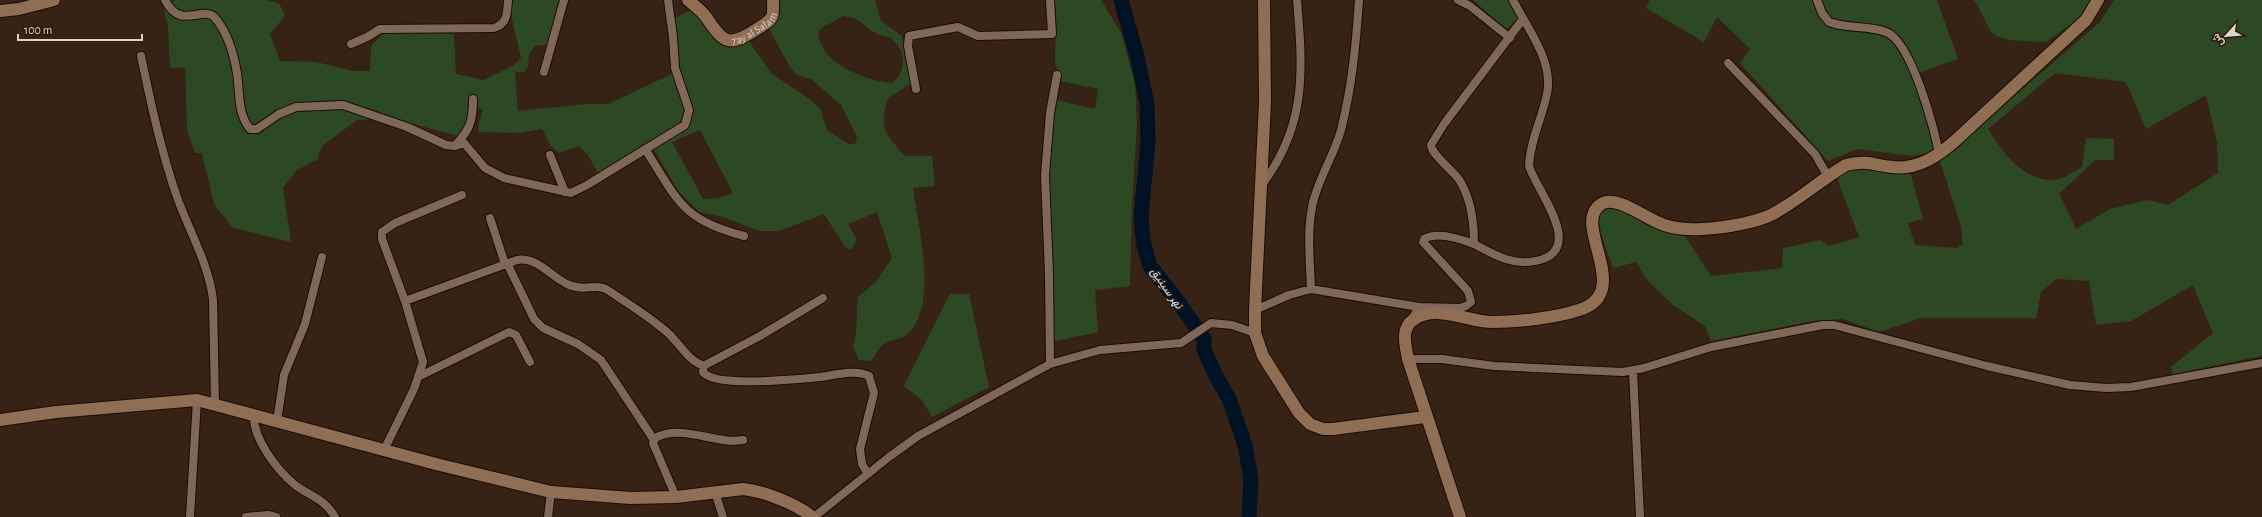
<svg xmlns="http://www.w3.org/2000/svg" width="2262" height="517" font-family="'Alegreya Sans',Vazirmatn,sans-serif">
<rect width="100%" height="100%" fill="#362316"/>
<!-- green -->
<path fill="#2d4923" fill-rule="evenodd" d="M176 0H267L279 3 285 16 270 34 280 61 316 62 353 71H370L371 46 386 31 454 34 456 74 483 80 513 66 521 58 510 10 511 0H559L565 2 550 44 534 46 529 55 528 67 524 72H515L518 111 587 104H608L678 71 675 18 695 8 712 36 729 44 767 26 776 0H875L881 21 902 36 912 83 888 98C879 129 884 132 905 156H932L935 186 913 188C918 226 936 296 913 328 904 341 893 338 884 344 879 347 875 356 871 361L859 360 853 347C858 335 856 312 858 297L876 282 892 258 877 212 848 224 857 240 851 250 845 247 824 214 779 231H759L723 217 699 212 679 192 655 151 648 143 598 173 588 155 579 146 559 153 551 146 542 129 518 133 479 132 478 126 483 110 476 106V96L468 97C468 111 470 128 458 136L392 118 357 120 322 146 317 160 297 170 283 188 291 242 233 228 214 204 202 153H195L187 130 185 67 170 68 168 27 163 4ZM843 16C865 19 861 26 877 34 880 36 885 35 889 37 907 48 907 72 892 83 874 82 844 71 831 58 825 53 821 44 818 37L820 29ZM768 27 790 67 797 75 811 79 841 105 857 137 855 144H848L827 130 820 109 808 98 772 74 748 40ZM700 130 733 193 719 198 703 199 672 142Z
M1054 0H1101L1121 33 1135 83 1137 126 1132 205 1130 286 1095 290 1098 332 1052 342 1051 229 1048 181 1056 100 1095 109 1098 89 1060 81 1055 61 1056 9Z
M1473 0H1509L1518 18 1506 30Z
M1650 0H1937L1958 59 1918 73 1932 128 1935 151 1913 156 1857 149 1828 161 1740 63 1750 49 1717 17 1704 42 1646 8Z
M1974 0H2091L2078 19 2046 42C2032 41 1996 43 1990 30 1984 20 1981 10 1974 0Z
M2114 0H2262V356L2173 374 2171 367 2213 333 2193 285 2131 321 2096 325 2089 281 2056 279 2041 292 2036 318H1921L1879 332 1843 319 1813 321 1711 341 1705 326 1672 304 1647 280 1636 262 1613 268C1609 256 1595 222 1600 212 1602 207 1606 207 1610 206L1683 233 1711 276 1782 268 1783 248 1820 240 1829 246 1859 237 1836 176 1854 166 1910 172 1923 219 1908 223 1915 245 1957 248 1963 244 1960 223 1940 161 2100 22ZM2055 73 2126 82 2146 129 2206 95 2217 142 2218 173 2168 205 2148 200 2110 209 2076 229 2059 194 2095 160H2114V139L2086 138 2082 167C2074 171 2062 180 2053 180 2022 180 2003 153 1988 129Z
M950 294H969L989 387 932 417 922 400 904 386Z"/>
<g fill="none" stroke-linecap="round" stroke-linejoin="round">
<!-- river -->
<path stroke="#001223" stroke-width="15" d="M1121 0 1137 56 1147 104 1148 141 1141 218 1144 246 1150 266 1177 300 1204 339V350L1216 376 1229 399 1245 445 1251 479 1249 517"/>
<!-- street casing -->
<g stroke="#1d0c02" stroke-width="10">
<path id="street" d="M165 0C181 32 204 3 216 19 228 34 234 55 237 73 240 92 237 113 250 129H257L279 114 296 107 343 105 407 127 446 145 455 146 464 143 485 168 504 178 571 193 587 185 685 125 689 110 675 68 673 37 668 0
M1458 0 1470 6 1510 38
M1817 0 1822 13 1829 22C1847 29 1868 25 1886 32 1911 41 1935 129 1939 155
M351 44 367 37 380 29 494 28C508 24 507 12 508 0
M141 56C151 104 161 151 177 197 189 231 209 264 213 300L215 403
M1728 63 1815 154 1827 175
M544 72 564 0
M916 89 908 46 909 36 958 27 978 36 1052 34 1050 0
M455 146C470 129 473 122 473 99
M645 149C678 200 681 220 744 236
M550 155 565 192
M1261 186C1307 126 1303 71 1297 0
M490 218 505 264
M1474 244C1496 256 1515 267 1540 260 1585 247 1536 190 1529 166 1530 141 1542 118 1547 94 1554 61 1527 28 1513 0
M507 263 534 319 543 328 578 344 601 360 654 440
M1311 289C1310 261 1307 234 1312 207 1317 180 1334 156 1341 130 1352 87 1356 44 1359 0
M823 298 760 336 707 364 704 366 703 372C715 388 800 379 821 377 834 375 857 369 869 376L874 393 860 449 862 464 868 474
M405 301 517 260C537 256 552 278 569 285 586 292 595 283 606 289 627 303 649 316 668 333 680 344 688 361 704 366
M1255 310 1289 295 1311 289 1419 307
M1411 321 1419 307 1460 308 1466 306 1471 302 1468 291 1423 242 1424 239C1437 231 1461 239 1474 244 1474 221 1471 197 1458 178 1451 169 1432 155 1431 145L1444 124 1523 19
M1408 359H1442L1494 366 1623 372 1644 368 1711 347 1823 325H1834L1987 366 2070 385 2106 388 2131 387 2262 363
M1050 364 1049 274 1045 175 1050 113 1057 75
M1633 371 1640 517
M420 376 509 332 516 335 530 362
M254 414C252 438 277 470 295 485 311 497 324 498 335 517
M277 421 284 375 305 324 322 257
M384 450 414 389 423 362 405 301 382 239V232L395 223 462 195
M715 492 723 517
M676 497 653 443 655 438C681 423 716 445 743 440
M190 517 197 400
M246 517 268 515 276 517
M548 517 551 492
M814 517 889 457 918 436 1050 364 1100 350 1181 343 1211 323 1232 325 1255 333"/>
</g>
<!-- secondary casing -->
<g stroke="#1d0c02" stroke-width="14">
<g id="secondary">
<path id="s1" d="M688 0C694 5 701 10 706 17 724 43 728 48 757 29 773 19 774 19 773 0"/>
<path d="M1264 0 1265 102 1255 310V333L1263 356 1299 413 1310 424 1323 429H1333L1425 417"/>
<path d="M0 11 19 9 54 0"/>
<path d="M0 420 56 412 197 400 436 464 551 492 631 498 676 497 743 489C763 491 797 504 812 517"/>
<path d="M1460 517 1408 359C1406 347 1400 329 1413 320 1434 303 1468 322 1492 322 1518 322 1554 318 1579 310 1637 292 1567 221 1603 203 1618 196 1648 220 1664 225 1677 229 1690 230 1703 229 1722 228 1754 223 1771 215 1798 201 1820 180 1846 165 1869 160 1872 165 1892 167 1918 170 1938 156 1956 140L2086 20 2098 0"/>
</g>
</g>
<!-- street -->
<use href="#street" stroke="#7f685a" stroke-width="8"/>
<!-- secondary -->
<use href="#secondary" stroke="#906e53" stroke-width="12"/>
</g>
<g text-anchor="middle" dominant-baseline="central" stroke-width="3" stroke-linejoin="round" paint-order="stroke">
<!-- street labels -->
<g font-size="11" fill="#dfd2ca" stroke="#2c190d">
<text stroke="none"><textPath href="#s1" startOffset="87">7ay al Salam</textPath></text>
</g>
<!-- water labels -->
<g font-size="12" font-style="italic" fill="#c4e0f6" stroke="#2c190d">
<text transform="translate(1167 288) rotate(55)">نهر سينيق</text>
</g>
</g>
<!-- north arrow -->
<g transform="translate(2226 36) rotate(243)" stroke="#2c190d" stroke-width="3" paint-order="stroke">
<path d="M0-3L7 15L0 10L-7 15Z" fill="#dfd2ca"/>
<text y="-6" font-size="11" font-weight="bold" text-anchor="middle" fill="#dfd2ca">ش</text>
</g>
<!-- scale -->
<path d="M18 34v6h124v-6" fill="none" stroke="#dfd2ca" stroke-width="2"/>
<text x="24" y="34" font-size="12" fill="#dfd2ca" stroke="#2c190d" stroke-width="3" paint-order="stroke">100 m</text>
</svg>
